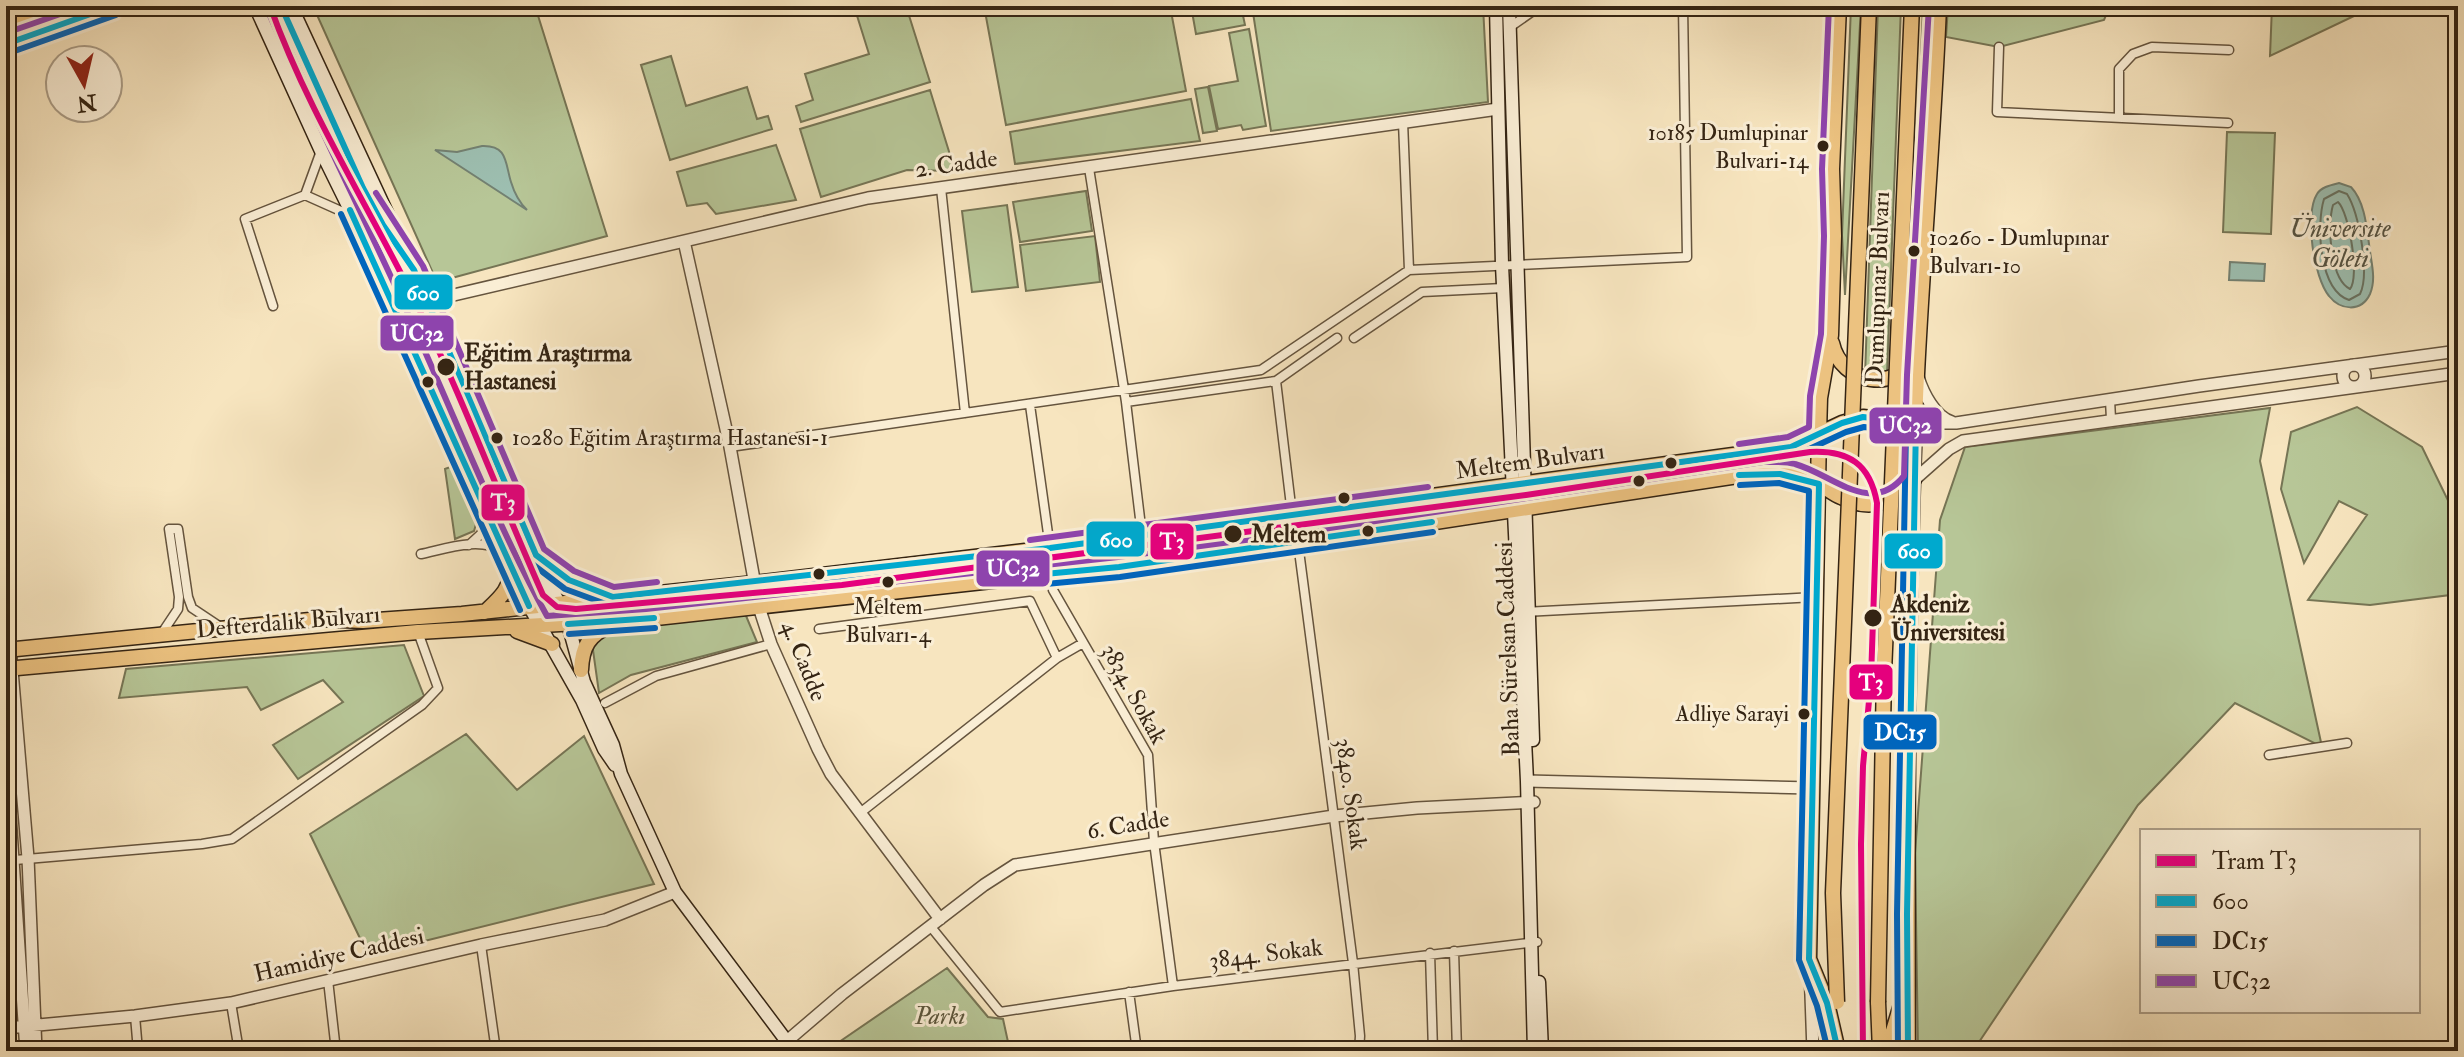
<svg xmlns="http://www.w3.org/2000/svg" width="2464" height="1057" font-family="'IM FELL Double Pica',serif">
<rect width="100%" height="100%" fill="#f7e5bf"/>
<filter id="stains"><feTurbulence type="fractalNoise" baseFrequency=".0025" numOctaves="4"/><feColorMatrix values="0 0 0 0 .2 0 0 0 0 .09 0 0 0 0 .02 0 0 0 .5 -.17"/></filter>
<radialGradient id="worn" r=".72"><stop offset=".6" stop-color="#630" stop-opacity="0"/><stop offset="1" stop-color="#630" stop-opacity=".3"/></radialGradient>
<!-- green -->
<path fill="#b7c697" stroke="#767555" stroke-width="2" d="M313 6H535L607 236 437 282Z
M854 6H906L930 82 801 122 796 106 813 100 805 74 869 54Z
M984 6H1170L1186 91 1006 125Z
M1191 6H1241L1245 25 1196 34Z
M1252 6H1483L1488 102 1271 131Z
M1851 6H1861L1845 295 1842 235Z
M1878 6H1901L1887 375 1865 376Z
M1923 6H1931L1913 396 1908 392Z
M1948 6H2110L2104 20 1999 47 1946 37Z
M2272 6H2375L2270 56Z
M1249 29 1266 126 1243 130 1241 125 1218 129 1209 86 1238 81 1229 33Z
M671 56 686 106 747 87 757 119 768 116 772 129 670 160 641 65Z
M1208 87 1217 131 1203 133 1195 89Z
M930 90 955 171 907 170 821 197 800 129Z
M1191 99 1200 141 1015 164 1010 132Z
M2227 132 2275 133 2271 234 2223 232Z
M776 145 796 200 716 214 707 203 687 206 677 172Z
M1086 191 1092 231 1020 242 1013 202Z
M1007 205 1018 287 972 292 962 211Z
M1095 236 1100 282 1026 291 1020 245Z
M2357 407 2422 447 2458 521V594L2370 605 2308 600 2367 515 2339 501 2304 563 2281 489 2291 432Z
M2270 408 2260 461 2322 747 2235 703 2138 805 1973 1051H1918L1915 853 1940 520 1965 447Z
M453 466 476 524 474 531 455 539 445 469Z
M744 611 757 642 631 675 599 693 592 643 597 635Z
M404 645 424 696 298 779 273 745 343 702 323 680 261 710 247 687 119 698 126 669Z
M466 734 517 790 584 736 654 884 368 955 310 834Z
M947 968 988 1017 1003 1019 1010 1051H826Z"/>
<!-- water -->
<path fill="#9dbfb1" stroke="#738172" stroke-width="2" d="M482 146C508 145 505 163 511 182 514 192 519 202 527 210L435 150 457 152Z
M2339 183 2351 187C2367 204 2367 235 2371 258 2373 270 2375 282 2370 294 2361 313 2340 310 2329 296 2314 278 2304 215 2317 194 2321 187 2331 185 2339 183Z
M2230 262 2265 264 2264 281 2229 280Z"/>
<g fill="none" stroke-linecap="round" stroke-linejoin="round">
<!-- shore -->
<path stroke="#687262" stroke-width="2" d="M2339 191 2347 194C2359 213 2370 274 2360 294L2349 300C2319 290 2316 225 2324 199Z
M2338 202C2349 212 2360 277 2350 289 2330 279 2327 225 2333 205Z"/>
<!-- secondary-tunnel -->
<path stroke="#d0be9d" stroke-width="12" stroke-dasharray="12 6" stroke-linecap="butt" d="M281 6 301 53"/>
<!-- minor casing -->
<g stroke="#65543e" stroke-width="11">
<path id="minor" d="M1510 27 1540 6
M1999 47 1997 112 2228 123
M2119 118V69L2133 54 2152 47 2229 50
M1403 122 1409 270
M1089 168 1126 402 1142 535
M941 188 965 413
M305 195 352 216
M273 306 245 219 305 195 321 151
M1354 338 1422 292 1503 288
M1276 381 1292 514
M2110 400 2111 419
M1126 402 1276 381 1337 338
M1030 405 1050 548
M730 447 1261 370 1409 270 1687 257 1683 6
M1298 543 1353 963 1360 1036 1359 1051
M469 545 481 534 488 517
M421 554C445 549 480 536 502 551
M1055 573 1053 590 1148 755 1154 842 1173 986
M1524 612 1815 597
M819 629 1030 601 1057 658
M162 633 178 609 179 597 169 529H178L188 597 192 608 222 628
M605 703 656 676 771 644
M2269 755 2347 743
M860 813 1057 658 1083 643
M15 860 202 844 232 839 422 705 438 688 418 632
M931 927 1000 1012 1173 986 1537 942
M481 945 496 1051
M1454 951 1457 1051
M1430 953 1433 1051
M328 980 336 1051
M1129 992 1137 1051
M231 1003 239 1051
M135 1016 138 1051"/>
</g>
<!-- tertiary casing -->
<g stroke="#65543e" stroke-width="14">
<path id="tertiary" d="M684 241 730 447 759 607 771 644 818 749 831 774 940 919
M428 301 868 198 1498 109
M2343 376a11 11 0 1 1 22 0a11 11 0 1 1-22 0Z
M1918 377C1923 393 1935 417 1952 422
M1916 423H1956L2199 386 2458 351
M1914 480 1949 449 1963 441 2458 373
M6 600 28 858 36 1051
M6 757 26 1051
M1527 781 1812 788
M1810 968 1813 1051
M6 976 20 979
M6 1028 135 1016 231 1003 481 945 605 920 675 892
M787 1041 842 994 984 885 1015 865 1334 816 1417 808 1534 802"/>
</g>
<!-- secondary casing -->
<g stroke="#342413" stroke-width="15">
<path id="secondary" d="M255 6 321 151 353 216 503 551 529 606 582 700 604 749 615 765
M291 6 428 301 476 419 568 624 584 682 613 745 621 774 675 892 794 1051
M1496 6 1502 265 1527 781 1534 1051
M1509 6 1533 740
M301 53 344 150 387 231
M1539 982 1542 1051"/>
</g>
<!-- primary casing -->
<g stroke="#342413" stroke-width="17">
<path id="primary" d="M6 10 16 6
M6 22 47 6
M32 25 81 6
M6 44 113 6
M1832 343C1841 385 1899 394 1917 353
M536 555 569 580 609 595
M485 612C501 597 511 589 511 567
M517 631 552 644
M6 650 320 619 363 621 462 614 754 583 1050 548 1791 447 1842 423 1863 417 1916 423
M6 669 418 632 647 619 1119 567 1298 543 1764 472C1784 472 1801 475 1819 484 1827 488 1833 494 1841 497 1870 512 1895 503 1914 480
M581 670C582 646 589 635 611 625
M1878 1002 1880 1051
M1838 1051 1827 1003 1809 959 1819 433 1820 398 1831 335 1834 236 1832 169 1839 6
M1887 1051 1903 998
M1908 1051C1907 826 1907 599 1917 374 1923 251 1934 129 1939 6"/>
</g>
<!-- minor -->
<use href="#minor" stroke="#faeed5" stroke-width="8"/>
<!-- tertiary -->
<use href="#tertiary" stroke="#faeed5" stroke-width="11"/>
<!-- secondary -->
<use href="#secondary" stroke="#faeed5" stroke-width="12"/>
<!-- primary -->
<use href="#primary" stroke="#ecc280" stroke-width="14"/>
<!-- primary-bridge casing -->
<g stroke="#342413" stroke-width="17" stroke-linecap="butt">
<path id="primary-bridge" d="M1837 1002 1833 893 1869 6
M1878 1002 1884 673 1912 6"/>
</g>
<!-- primary-bridge -->
<use href="#primary-bridge" stroke="#ecc280" stroke-width="14"/>
<!-- bus-1 casing -->
<g stroke="#faeed5" stroke-width="12">
<path id="bus-1" d="M281 6 363 188 383 225 414 270 536 555 569 580 613 597 1050 548 1791 447 1842 423 1863 417 1916 423 1907 914 1908 1051
M6 44 113 6
M350 210 529 606
M1739 475 1780 474 1819 484 1809 959 1827 1003 1838 1051
M1034 575 1119 567 1432 522
M568 624 654 618"/>
</g>
<!-- bus-2 casing -->
<g stroke="#faeed5" stroke-width="12">
<path id="bus-2" d="M272 10 354 193 375 231 405 275 527 560 565 589 614 607 1051 558 1792 457 1846 432 1864 427 1906 432 1897 914 1898 1051
M9 53 116 15
M341 214 520 610
M1740 485 1779 483 1809 491 1799 960 1817 1006 1828 1051
M1035 585 1120 577 1433 532
M569 634 655 628"/>
</g>
<!-- bus-3 casing -->
<g stroke="#faeed5" stroke-width="12">
<path id="bus-3" d="M266 6C312 115 366 220 414 327 458 424 496 523 547 616L646 609 1118 557 1297 533 1763 462C1774 462 1785 461 1795 464 1832 474 1871 517 1904 476L1907 375 1929 6
M6 33 83 6
M376 193 423 266 544 549 574 571 614 587 657 582
M1739 444 1788 437 1809 427 1810 396 1821 334 1824 236 1822 169 1829 6
M1030 540 1428 487"/>
</g>
<!-- bus-1 -->
<use href="#bus-1" stroke="#00a9ce" stroke-width="6"/>
<!-- bus-2 -->
<use href="#bus-2" stroke="#0065bd" stroke-width="6"/>
<!-- bus-3 -->
<use href="#bus-3" stroke="#8e44ad" stroke-width="6"/>
<!-- tram-1 casing -->
<g stroke="#faeed5" stroke-width="12">
<path id="tram-1" d="M270 6C308 112 368 205 417 305 464 400 500 499 543 595L557 607 576 609 842 585 1526 495 1810 452C1849 450 1870 464 1877 503L1871 679 1863 766 1861 844 1863 1051"/>
</g>
<!-- tram-1 -->
<use href="#tram-1" stroke="#e5007d" stroke-width="6"/>
</g>
<!-- markers -->
<g fill="#342413" stroke="#faeed5" stroke-width="3">
<circle cx="1823" cy="146" r="7"/>
<circle cx="1914" cy="251" r="7"/>
<circle cx="446" cy="367" r="10"/>
<circle cx="428" cy="382" r="7"/>
<circle cx="497" cy="438" r="7"/>
<circle cx="1671" cy="463" r="7"/>
<circle cx="1639" cy="481" r="7"/>
<circle cx="1344" cy="498" r="7"/>
<circle cx="1368" cy="531" r="7"/>
<circle cx="1233" cy="534" r="10"/>
<circle cx="819" cy="574" r="7"/>
<circle cx="888" cy="582" r="7"/>
<circle cx="1873" cy="618" r="10"/>
<circle cx="1804" cy="714" r="7"/>
</g>
<g text-anchor="middle" dominant-baseline="central" stroke-width="6" stroke-linejoin="round" paint-order="stroke">
<!-- bus labels -->
<g font-size="22" fill="#342413" stroke="#faeed5" text-anchor="end">
<text x="1808" y="133">10185 Dumlupinar<tspan x="1808" dy="28">Bulvari-14</tspan></text>
<text x="1929" y="238" text-anchor="start">10260 - Dumlupınar<tspan x="1929" dy="28">Bulvarı-10</tspan></text>
<text x="512" y="438" text-anchor="start">10280 Eğitim Araştırma Hastanesi-1</text>
<text x="888" y="607" text-anchor="middle">Meltem<tspan x="888" dy="28">Bulvarı-4</tspan></text>
<text x="1789" y="714">Adliye Sarayi</text>
</g>
<!-- street labels -->
<g font-size="24" fill="#342413" stroke="#faeed5">
<text transform="translate(956 164) rotate(-8)">2. Cadde</text>
<text transform="translate(1878 288) rotate(-88)">Dumlupınar Bulvarı</text>
<text transform="translate(1530 461) rotate(-8)">Meltem Bulvarı</text>
<text transform="translate(288 622) rotate(-5)">Defterdalık Bulvarı</text>
<text transform="translate(1508 649) rotate(-92)">Baha Sürelsan Caddesi</text>
<text transform="translate(804 661) rotate(68)">4. Cadde</text>
<text transform="translate(1134 694) rotate(61)">3834. Sokak</text>
<text transform="translate(1351 794) rotate(82)">3840. Sokak</text>
<text transform="translate(1128 825) rotate(-9)">6. Cadde</text>
<text transform="translate(1266 954) rotate(-7)">3844. Sokak</text>
<text transform="translate(339 955) rotate(-13)">Hamidiye Caddesi</text>
</g>
<!-- stop labels -->
<g font-size="24" font-weight="bold" fill="#342413" stroke="#faeed5" text-anchor="start">
<text x="464" y="353">Eğitim Araştırma<tspan x="464" dy="28">Hastanesi</tspan></text>
<text x="1251" y="534">Meltem</text>
<text x="1891" y="604">Akdeniz<tspan x="1891" dy="28">Üniversitesi</tspan></text>
</g>
<!-- park labels -->
<g font-size="24" font-style="italic" fill="#5b553b" stroke="#faeed5">
<text x="940" y="1016">Parkı</text>
</g>
<!-- water labels -->
<g font-size="26" font-style="italic" fill="#545242" stroke="#faeed5">
<text x="2340" y="229">Üniversite<tspan x="2340" dy="30">Göleti</tspan></text>
</g>
</g>
<g stroke="#faeed5" stroke-width="3">
<rect x="393" y="273" width="61" height="38" rx="8" fill="#00a9ce"/>
<rect x="379" y="314" width="76" height="38" rx="8" fill="#8e44ad"/>
<rect x="1868" y="406" width="75" height="39" rx="8" fill="#8e44ad"/>
<rect x="480" y="483" width="46" height="39" rx="8" fill="#e5007d"/>
<rect x="1085" y="520" width="61" height="38" rx="8" fill="#00a9ce"/>
<rect x="1149" y="522" width="46" height="39" rx="8" fill="#e5007d"/>
<rect x="1883" y="532" width="61" height="38" rx="8" fill="#00a9ce"/>
<rect x="975" y="549" width="76" height="39" rx="8" fill="#8e44ad"/>
<rect x="1848" y="663" width="46" height="38" rx="8" fill="#e5007d"/>
<rect x="1862" y="713" width="76" height="38" rx="8" fill="#0065bd"/>
</g>
<g font-size="22" text-anchor="middle" font-weight="bold" fill="#fff">
<text x="423" y="300">600</text>
<text x="417" y="341">UC32</text>
<text x="1905" y="433">UC32</text>
<text x="503" y="510">T3</text>
<text x="1116" y="547">600</text>
<text x="1172" y="549">T3</text>
<text x="1914" y="558">600</text>
<text x="1013" y="576">UC32</text>
<text x="1871" y="690">T3</text>
<text x="1900" y="740">DC15</text>
</g>
<!-- margin -->
<rect width="2464" height="1057" fill="none" stroke="#f7e5bf" stroke-width="32"/>
<rect x="8" y="8" width="2448" height="1041" fill="none" stroke="#342413" stroke-width="4"/>
<rect x="16" y="16" width="2432" height="1025" fill="none" stroke="#342413" stroke-width="2"/>
<!-- legend -->
<rect x="2140" y="829" width="280" height="184" fill="#faeed5" stroke="#ab9d87" stroke-width="2"/>
<rect x="2156" y="855" width="40" height="12" fill="#e5007d" stroke="#ab9d87" stroke-width="2"/>
<text x="2212" y="869" font-size="24" fill="#342413">Tram T3</text>
<rect x="2156" y="895" width="40" height="12" fill="#00a9ce" stroke="#ab9d87" stroke-width="2"/>
<text x="2212" y="909" font-size="24" fill="#342413">600</text>
<rect x="2156" y="935" width="40" height="12" fill="#0065bd" stroke="#ab9d87" stroke-width="2"/>
<text x="2212" y="949" font-size="24" fill="#342413">DC15</text>
<rect x="2156" y="975" width="40" height="12" fill="#8e44ad" stroke="#ab9d87" stroke-width="2"/>
<text x="2212" y="989" font-size="24" fill="#342413">UC32</text>
<!-- north arrow -->
<g transform="translate(84 84) rotate(172)"><circle r="38" fill="#faeed5" stroke="#ab9d87" stroke-width="2"/>
<path d="M0-6L14 30L0 20L-14 30Z" fill="#8f2418"/>
<text y="-12" font-size="22" font-weight="bold" text-anchor="middle" fill="#342413">N</text>
</g>
<rect width="100%" height="100%" filter="url(#stains)"/>
<rect width="100%" height="100%" fill="url(#worn)"/>
</svg>
